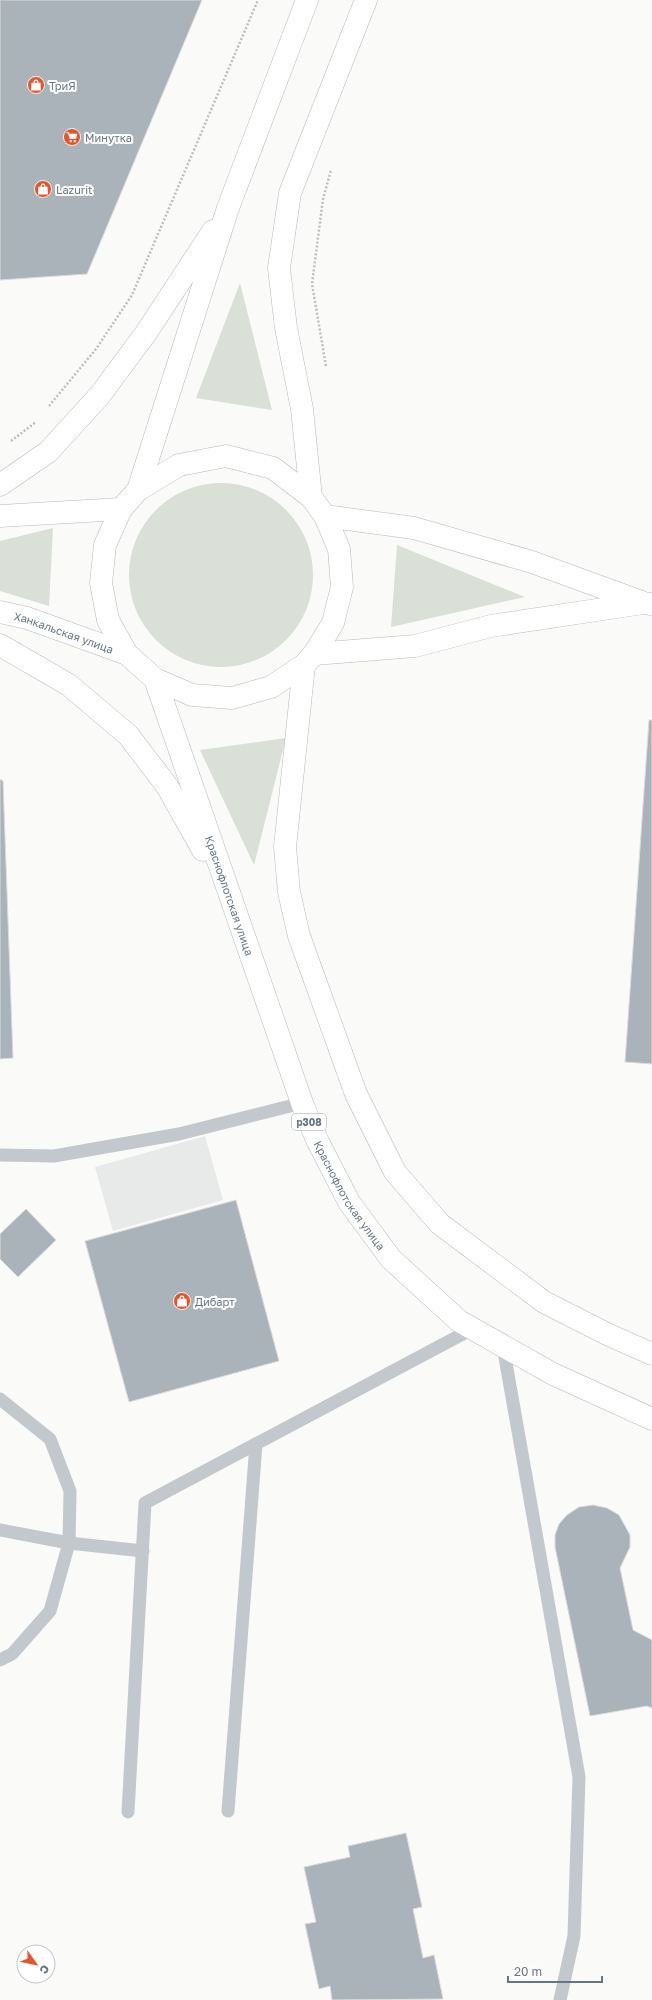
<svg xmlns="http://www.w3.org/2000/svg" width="652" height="2000" font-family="'Golos Text',sans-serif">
<rect width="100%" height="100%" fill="#fafaf8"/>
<!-- built -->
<path fill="#e8e9e9" d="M205 1136 223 1200 113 1231 95 1167Z"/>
<!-- green -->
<path fill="#dadfd7" d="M240 283 272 410 196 398Z
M129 575a92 92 0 1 1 184 0a92 92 0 1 1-184 0Z
M53 528 49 606 0 591V541Z
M397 545 525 597 391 627Z
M286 738 254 865 200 750Z"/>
<!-- building -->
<path fill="#aab3b9" stroke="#dcdcda" d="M0 0H202L87 274 0 280Z
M649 720H652V1064L625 1062Z
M0 779 3 781 13 1058 0 1059Z
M236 1200 279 1361 129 1402 85 1241Z
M26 1209 56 1240 18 1277 0 1259V1234Z
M593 1505 607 1508 619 1515 630 1535V1547L620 1568 633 1630 652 1640V1708L647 1706 590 1716 555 1547V1535L559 1524 567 1515 579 1507Z
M406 1833 422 1907 413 1909 423 1958 434 1955 443 1999 332 2000 330 1986 319 1989 305 1924 316 1922 304 1867 350 1857 348 1846Z"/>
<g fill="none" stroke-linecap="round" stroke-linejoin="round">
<!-- secondary casing -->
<g stroke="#b3babf" stroke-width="23">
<path id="secondary" d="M325 516 414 528 532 562 642 602
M314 654 415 646 491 626 643 603 652 604"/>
</g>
<!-- primary casing -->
<g stroke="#b5babe" stroke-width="23">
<g id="primary">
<path d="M0 485 48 452 100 395 146 333 213 231"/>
<path d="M138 490 228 208 307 0"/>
<path d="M311 497 273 468 226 456 179 465 138 490 121 509 105 545 101 583 108 620 127 654 155 679 192 695 232 698 271 687 304 665 314 654 333 623 342 587 339 549 325 516 311 497 302 409 286 328 279 268 290 193 366 0"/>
<path d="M0 516 121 509"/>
<path id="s1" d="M0 612 27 618 127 654"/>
<path d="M0 645 69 685 128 735 167 786 203 850"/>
<path d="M304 665 285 847 289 892 299 936 356 1094 395 1172 440 1224 544 1302 609 1335 652 1354"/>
<path id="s2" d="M155 679 302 1103 317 1140 349 1202 391 1259 459 1321 553 1374 652 1419"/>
</g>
</g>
<!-- path -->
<path stroke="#bbbfc2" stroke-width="2.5" stroke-dasharray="2 2" stroke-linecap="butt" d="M326 366 312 284 323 199 331 170
M49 406 96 349 132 295 258 0
M11 441 36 422"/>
<!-- lane -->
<path stroke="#c3c8cc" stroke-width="13" d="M0 1155 54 1156 179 1134 302 1103
M503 1346 579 1777 574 1936 560 2000
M0 1399 50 1439 70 1491 69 1543 50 1611 12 1654 0 1660
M0 1530 69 1543 143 1551
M228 1811 256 1444
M128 1812 145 1503 472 1329"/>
<!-- secondary -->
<use href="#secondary" stroke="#fff" stroke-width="22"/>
<!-- primary -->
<use href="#primary" stroke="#fff" stroke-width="22"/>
</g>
<!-- icons -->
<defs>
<g id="shop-disc" transform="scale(0.9)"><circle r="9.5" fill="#e4572e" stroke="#fff"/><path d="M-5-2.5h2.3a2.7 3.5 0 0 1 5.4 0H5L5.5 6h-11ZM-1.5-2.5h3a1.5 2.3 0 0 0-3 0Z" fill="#fff"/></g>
<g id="supermarket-disc" transform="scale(0.9)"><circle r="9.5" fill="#e4572e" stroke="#fff"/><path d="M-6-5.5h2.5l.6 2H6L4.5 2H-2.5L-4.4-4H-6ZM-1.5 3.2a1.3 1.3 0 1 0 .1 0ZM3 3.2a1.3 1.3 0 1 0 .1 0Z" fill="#fff"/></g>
</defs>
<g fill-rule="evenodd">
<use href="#shop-disc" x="36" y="85"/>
<use href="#supermarket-disc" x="72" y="137"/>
<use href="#shop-disc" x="43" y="189"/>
<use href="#shop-disc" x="182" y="1301"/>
</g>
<g text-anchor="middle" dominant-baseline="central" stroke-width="4" stroke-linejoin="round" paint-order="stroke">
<!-- shield labels -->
<rect fill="#fff" stroke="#939fa8" stroke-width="1" x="292" y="1114" width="34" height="16" rx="3"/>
<g font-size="10" font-weight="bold" fill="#657683">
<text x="309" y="1122">p308</text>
</g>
<!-- poi labels -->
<g font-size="11" fill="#657683" stroke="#fff" text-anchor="start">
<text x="49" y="85">ТриЯ</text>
<text x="85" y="137">Минутка</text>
<text x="56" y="189">Lazurit</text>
<text x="195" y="1301">Дибарт</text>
</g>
<!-- street labels -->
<g font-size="11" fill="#657683" stroke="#fff">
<text stroke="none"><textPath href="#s1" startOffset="67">Ханкальская улица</textPath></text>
<text stroke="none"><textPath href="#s2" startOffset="229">Краснофлотская улица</textPath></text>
<text stroke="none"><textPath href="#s2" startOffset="553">Краснофлотская улица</textPath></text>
</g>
</g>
<!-- north arrow -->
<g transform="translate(36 1964) rotate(123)"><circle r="19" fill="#ffffff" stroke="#c1c8cd"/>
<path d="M0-3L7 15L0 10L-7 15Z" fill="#e4572e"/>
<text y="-6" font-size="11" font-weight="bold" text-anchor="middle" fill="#657683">С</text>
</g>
<!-- scale -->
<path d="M508 1976v6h94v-6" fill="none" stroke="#657683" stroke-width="2"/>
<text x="514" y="1976" font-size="12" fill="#657683" stroke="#ffffff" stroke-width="3" paint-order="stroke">20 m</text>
</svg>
